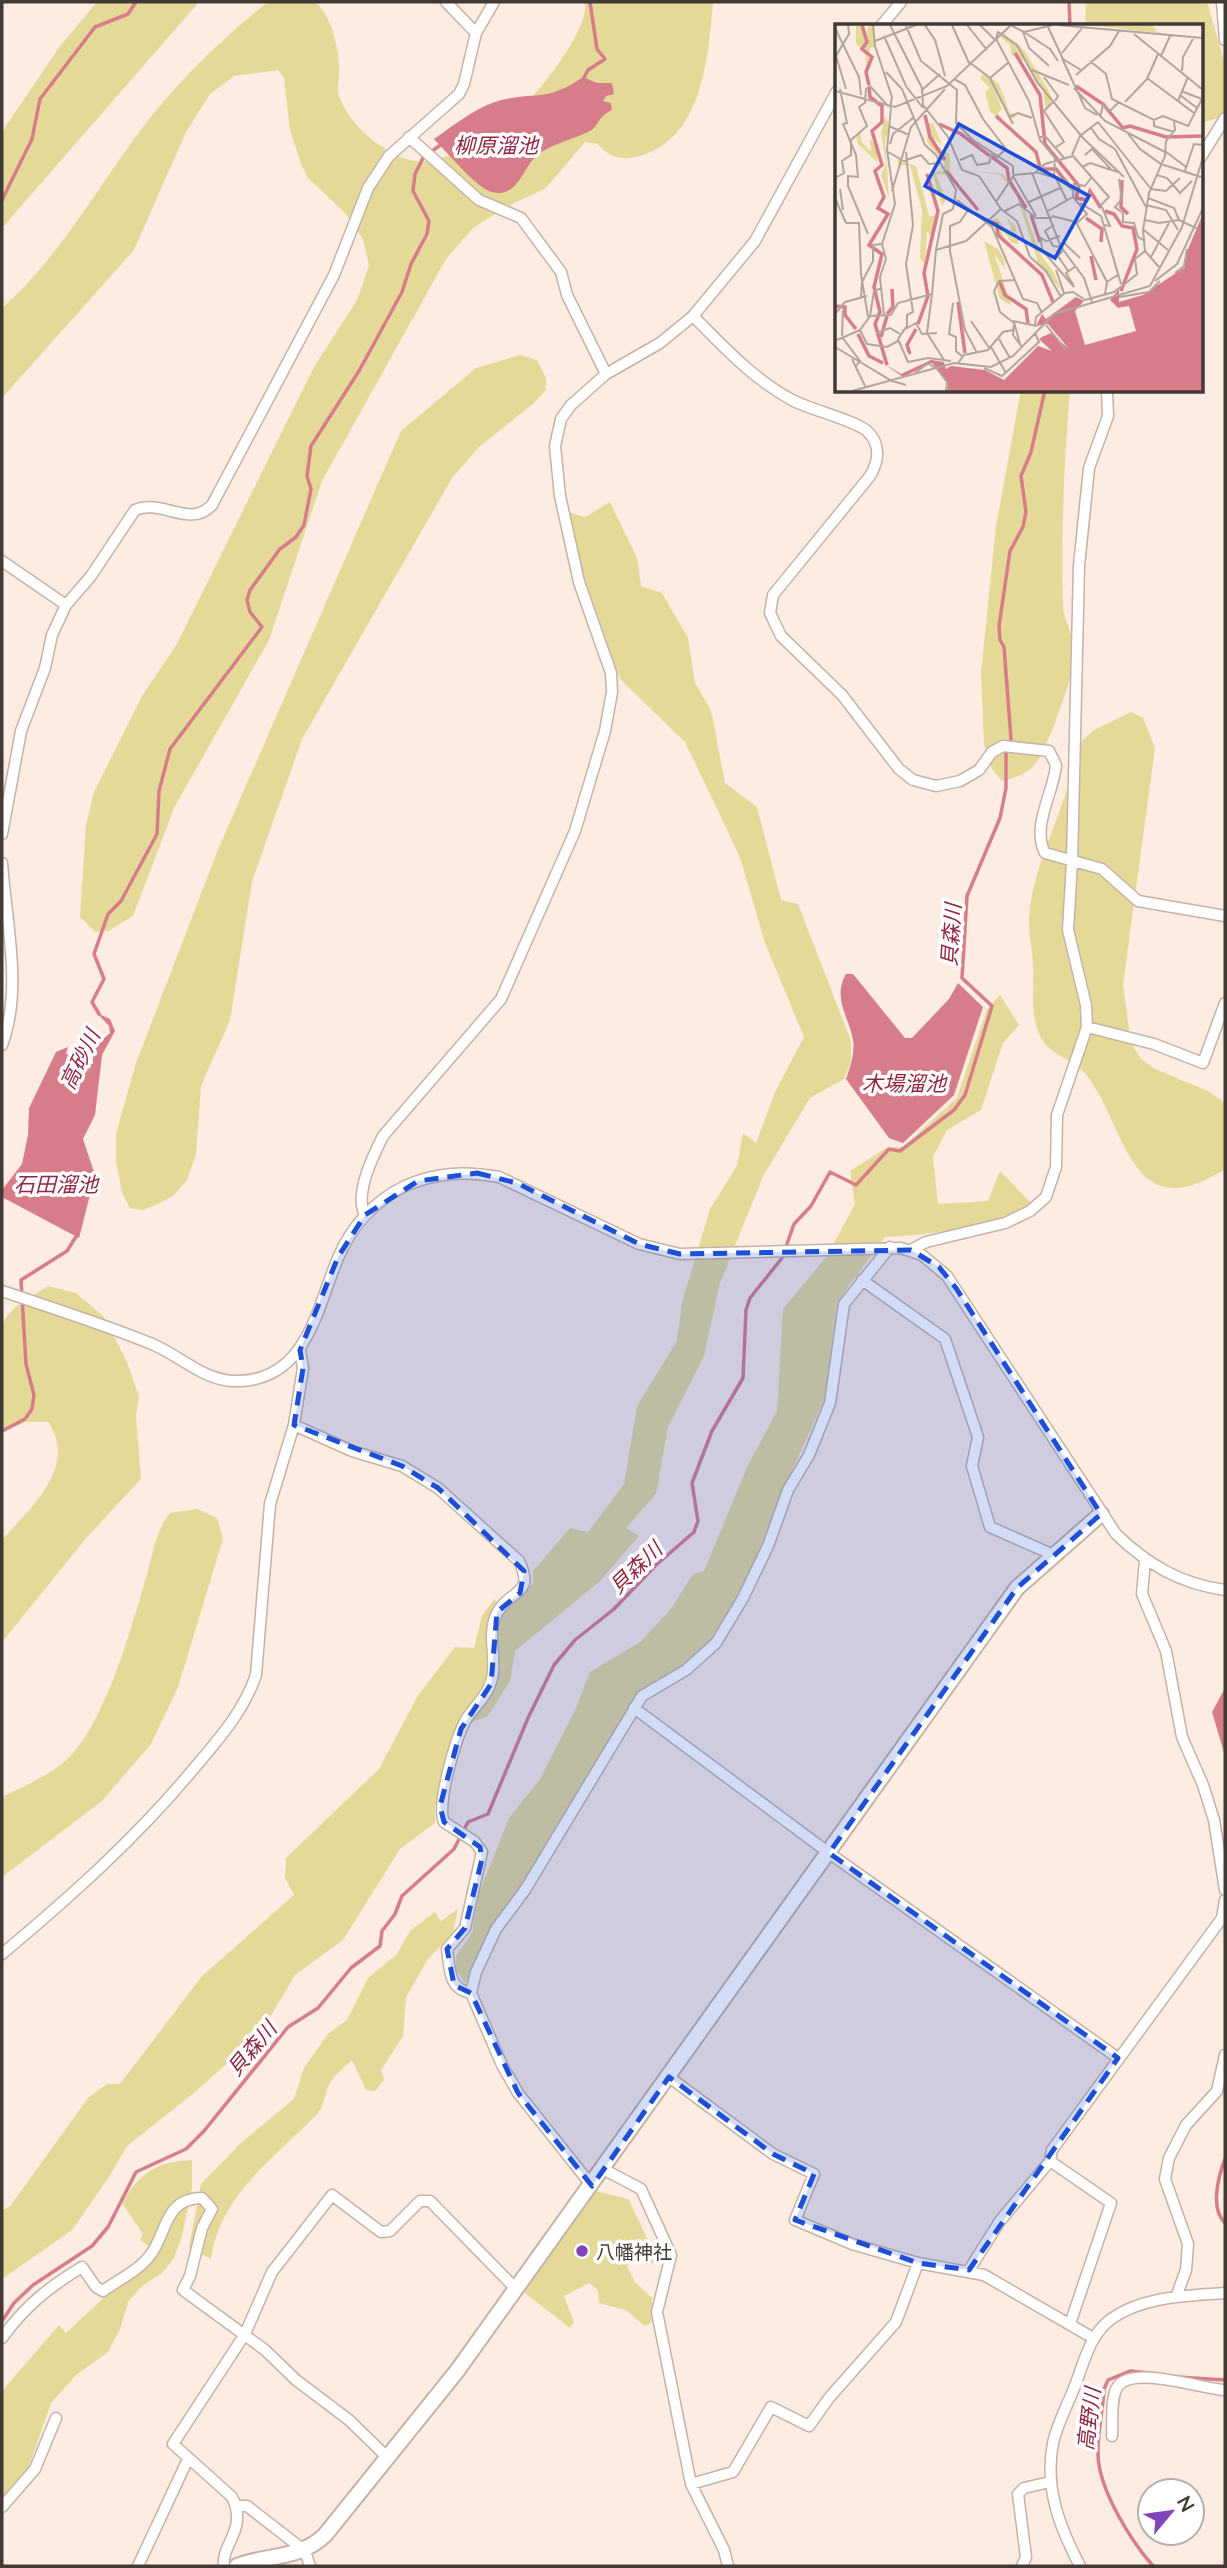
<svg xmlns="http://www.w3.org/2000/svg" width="1227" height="2568" font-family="Lato,'Noto Sans JP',sans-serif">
<rect width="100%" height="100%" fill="#fcece2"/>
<!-- green -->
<path fill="#e5d998" d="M97 2H199L2 228V132L60 46Z
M268 2H315C332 18 337 42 339 65 340 75 336 87 339 96 347 118 365 136 384 148 397 157 413 163 429 161 454 158 498 130 517 113 538 93 589 31 585 2H713C708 58 703 141 636 157 621 161 608 156 598 144L585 142 546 188 508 206 473 228 446 259 322 481 269 640 174 808 133 916 108 931 95 932 80 917 86 825 94 792 142 696 177 644 314 367 357 300 369 266 363 239 346 214 308 178 300 161 290 130 284 78 278 70 234 76 210 94 186 132 134 250 2 398V308C58 259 95 191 140 131 176 83 221 39 268 2Z
M1086 2H1207L1225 64V116L1201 123V26H1085Z
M520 355 537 360 546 378V390L534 403 479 447 452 478 302 739 252 882 230 1020 201 1086 196 1154 187 1180 173 1196 158 1204 143 1210 130 1208 122 1193 116 1160V1134L135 1066 217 852 401 431 476 368Z
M1021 390H1070C1064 462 1061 532 1063 604 1063 623 1078 640 1075 660 1072 678 1048 746 1038 760 1030 773 1016 778 1002 781L992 769 984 744 981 672 996 526Z
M610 502 637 558 641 586 662 593 688 638 695 683 711 710 725 783 757 807 781 900 798 904 851 1041V1061L844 1079 810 1098 763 1176 720 1283 704 1356 668 1427 656 1494 626 1528 639 1536 599 1582 515 1651 510 1681 488 1716 455 1729 435 1806V1823L400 1849 343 1940 295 1975 260 2034 195 2092 127 2146 109 2177 72 2230 2 2279V2211L11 2205 88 2098 107 2084H120L202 1976 294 1895 285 1878 286 1858 379 1769 417 1697 455 1647 474 1648 482 1616 494 1599 506 1611 533 1583V1571L570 1528 588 1532 624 1484 637 1406 677 1341 682 1302 710 1209 737 1166 743 1133 756 1143 775 1092 804 1037 765 943 740 857 685 742 620 679 582 572 568 512 585 517Z
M1131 712 1143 718 1155 748 1123 985 1131 1043 1141 1059 1155 1069 1208 1091 1225 1103V1169C1131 1229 1128 1132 1088 1077 1076 1059 1050 1057 1040 1036 1030 1014 1034 991 1033 968 1033 952 1029 936 1029 920 1031 880 1048 844 1061 807 1069 786 1075 763 1082 741L1094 730Z
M1000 995 1019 1025 1003 1043 981 1110 947 1130 933 1157 938 1204 988 1201 1000 1171 1031 1203C987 1229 936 1234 885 1237L837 1302 825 1398 784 1488 749 1574 712 1639 685 1665 639 1691 522 1888 494 1925 465 1983 456 1970V1956L472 1933 479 1893 509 1818 540 1779 575 1710 590 1672 640 1642 671 1609 693 1574 704 1571 748 1465 777 1411 783 1309 827 1256 855 1204 850 1171 886 1148 903 1147 957 1098 987 1009Z
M48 1286 76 1293 104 1317 126 1360 139 1396 136 1416 141 1479 87 1537 2 1642V1540C30 1508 79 1467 48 1422H26L2 1432V1323L14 1308Z
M197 1509 217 1518 223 1539 178 1687 151 1744 102 1801 2 1877V1797C21 1788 41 1779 59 1766 103 1735 131 1628 146 1578 153 1555 155 1531 170 1513Z
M458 1909 453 1933 428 1959 406 1997 403 2036 381 2070 384 2080 375 2091 366 2090 352 2060C345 2067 334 2075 330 2083 324 2093 325 2105 318 2113 276 2157 220 2194 211 2259L189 2248 201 2184 242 2142 294 2099 304 2068 328 2034 347 2020 368 1978 397 1954 410 1931 435 1912 441 1921Z
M192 2160V2188L182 2236 174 2258 162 2273 142 2286 128 2302 120 2329 108 2352 76 2375 51 2403 28 2469 2 2498V2391L59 2325 66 2333 155 2250 140 2240 143 2234 122 2203C140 2173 155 2162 192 2160Z
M591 2190 628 2199 658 2260 651 2264 638 2254 627 2266 635 2282 652 2298V2322L645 2326 626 2310 599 2303 598 2290 589 2283 564 2296 574 2322 570 2328 520 2289Z"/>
<!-- water -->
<path fill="#d77d8a" d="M583 77 597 83H612L614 94 606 96 603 101 611 103 612 110C597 117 599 126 590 131 574 139 555 143 540 153 522 165 519 202 489 191 473 184 447 152 434 139 453 126 472 110 495 102 533 90 545 104 583 77Z
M846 974H853L905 1038H912L949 999 958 983 983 1007 954 1095 903 1143 889 1138 846 1079C850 1067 855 1054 853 1040 849 1017 832 998 846 974Z
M97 1013 110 1019 115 1031 102 1055 95 1115 83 1139 95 1175 79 1238 2 1197V1190L22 1164 28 1135 29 1108 56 1052 68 1047 66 1054 82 1058 85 1064H93V1048L110 1033 109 1026Z
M1224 1690 1225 1691V1756L1212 1712Z"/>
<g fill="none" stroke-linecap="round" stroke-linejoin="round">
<!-- stream -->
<path stroke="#d77d8a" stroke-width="3.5" d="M1069 2 1070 26
M583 79 588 70 605 59 597 49 590 2
M2 200 32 139 40 99 95 27 128 14 136 2
M1011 739 1004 647 1000 640 999 626 1010 551 1023 527 1026 512 1021 476 1031 452 1045 390
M99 1014 92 1002 104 979 94 954 108 914 121 901 157 834 159 791 170 749 262 627 250 612 247 600 250 590 280 549 296 537 304 525 311 489 307 476 311 446 359 371 402 292 411 264 427 234 429 221 413 191 415 174 423 158 443 143
M2 1431 25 1419 32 1409 34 1395 26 1364 21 1280 67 1251 77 1235
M1225 2159C1218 2177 1210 2209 1225 2223
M2 2321 14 2303 33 2285 92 2246 108 2227 136 2172 186 2149 204 2131 288 2027 318 2008 351 1968 380 1946 382 1931 395 1914 402 1896 454 1849 468 1822 488 1814 528 1718 554 1665 575 1640 614 1609 656 1565 694 1532 698 1521 692 1483 712 1431 743 1378 746 1310 750 1298 782 1258 794 1224 811 1206 830 1172 856 1185 889 1149 900 1151 954 1110 965 1095 992 1006 962 978 967 896 1000 818 1006 788V753
M1150 2373 1130 2371 1108 2380 1104 2389C1103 2411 1097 2434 1098 2455 1099 2490 1131 2541 1153 2566
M1178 2377 1225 2380"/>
<!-- street casing -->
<g stroke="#c5b2a6" stroke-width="13">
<path id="street" d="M446 2 476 33
M1222 2 1225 40
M881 26 901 2
M409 137 479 200 521 218 561 272 567 295 606 374
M1201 157 1225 118
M693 316C724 347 753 379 792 400 811 410 854 420 867 431 881 444 879 461 870 476L773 595 770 613 781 636 842 695 899 769 913 780 936 786 960 781 979 770 992 752 1003 746 1049 751 1056 765C1054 792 1031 826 1045 853L1102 869 1138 901 1225 916
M2 561 66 605
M2 834 21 731 45 668 52 635 66 605 91 576 135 510C161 498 190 529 212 505L334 275 368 188 389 156 459 94 464 84 476 33 494 2
M2 863C6 921 23 990 2 1045
M1087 1027 1154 1044 1203 1063 1225 1003
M365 1215C354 1194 373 1156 383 1136L501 999 575 831 605 731 612 692 611 673 579 582 560 496 555 446 561 419 571 405 606 374 660 343 693 316 755 241 837 91
M911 1250 926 1242 1005 1223 1030 1211 1046 1197 1056 1167 1057 1115 1087 1027 1086 1005 1068 930 1072 862 1079 566 1089 468 1108 416 1107 390
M862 1280 945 1339 978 1437 972 1466 990 1527 1056 1556
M2 1291C52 1308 103 1324 152 1344 181 1356 206 1383 239 1381 307 1379 317 1308 338 1258 351 1227 374 1201 405 1186 437 1172 465 1171 499 1177L639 1244 680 1254 901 1248 922 1255 947 1276 1116 1534C1148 1565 1181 1584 1225 1590
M294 1425 352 1451 402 1466 438 1488 519 1561C536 1596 509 1589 497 1613 485 1636 500 1664 489 1687 484 1699 474 1707 467 1718 456 1734 436 1806 444 1822L475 1842 482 1852 465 1928 447 1949C450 1969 448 1989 471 1993
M1145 1560 1142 1594 1166 1651 1182 1737 1203 1785 1214 1820 1225 1890
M634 1708 829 1853 1118 2058
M2 1954C70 1897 134 1840 191 1772 217 1741 243 1713 256 1675L270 1504 294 1425 303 1368 300 1350
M669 2077 773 2154 814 2174 795 2220 852 2244 918 2263 984 2275 1093 2338
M1050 2161 1111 2203 1070 2324
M603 2169 641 2189 671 2255 657 2312 691 2484 724 2550 728 2566
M592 2186 518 2093 502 2065 471 1993 476 1972 496 1929 525 1890 642 1696 686 1670 716 1643 743 1598 768 1546 788 1490 809 1455 830 1403 844 1304 890 1247
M969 2270 1000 2221 1050 2161 1052 2150 1222 1918 1225 1900
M1176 2297 1186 2270 1188 2244 1165 2179 1169 2158 1186 2125 1217 2091 1225 2055
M2 2338C25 2306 49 2287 82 2267L96 2287 103 2291C118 2280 140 2270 151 2254 167 2232 165 2198 202 2198L212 2209 202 2228 190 2276 183 2290 265 2350 296 2380 349 2420 388 2458
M1112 2436C1113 2423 1110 2397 1118 2386 1133 2365 1203 2389 1225 2390
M691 2484 733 2472 771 2407 809 2426 829 2398 896 2322 918 2263
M236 2506H247L305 2551 310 2566
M2 2507 35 2469 56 2418
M138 2566 188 2459
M224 2566C221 2544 248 2530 232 2497L173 2444 245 2334 272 2272 332 2195 381 2232 390 2231 420 2201H430L516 2289
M1022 2566 1026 2557 1018 2494 1024 2488 1050 2482
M1080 2566C1060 2528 1044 2488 1053 2443 1057 2424 1069 2402 1076 2383 1085 2359 1090 2335 1111 2319 1143 2296 1188 2296 1225 2293"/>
</g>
<!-- secondary casing -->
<g stroke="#c5b2a6" stroke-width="18">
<path id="secondary" d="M237 2566C268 2554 299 2560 325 2535L457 2371 1017 1588 1101 1514"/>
</g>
<!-- street -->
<use href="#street" stroke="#fff" stroke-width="10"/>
<!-- secondary -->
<use href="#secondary" stroke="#fff" stroke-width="14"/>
</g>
<!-- marked area -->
<path fill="#1d4ed8" fill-opacity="0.2" stroke="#1d4ed8" stroke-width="5" stroke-dasharray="14 9" stroke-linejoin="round" d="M477 1173 517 1183 639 1244 680 1254 911 1250 939 1267 956 1288 1101 1514 1017 1588 829 1853 1118 2058 969 2270 918 2263 795 2220 814 2174 773 2154 669 2077 592 2186 518 2093 471 1993 454 1985 447 1949 465 1928 482 1859 480 1847 444 1822 440 1806 461 1729 491 1684 497 1612 520 1593 524 1571 438 1488 402 1466 294 1425 303 1368 300 1350 338 1257 365 1215 418 1181Z"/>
<!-- markers -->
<circle fill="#8145ba" stroke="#fff" stroke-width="2.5" cx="582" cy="2251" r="7"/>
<g text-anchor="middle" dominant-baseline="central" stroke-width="7" stroke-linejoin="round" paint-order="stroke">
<!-- poi labels -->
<g font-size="19" fill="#413a35" stroke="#fff" text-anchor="start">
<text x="596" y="2251">八幡神社</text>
</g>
<!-- water labels -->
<g font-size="21" font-style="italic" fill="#912640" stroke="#fff">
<text x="496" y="144">柳原溜池</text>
<text transform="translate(950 935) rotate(-86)">貝森川</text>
<text transform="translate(79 1059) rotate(-64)">高砂川</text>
<text x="904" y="1082">木場溜池</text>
<text x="56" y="1183">石田溜池</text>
<text transform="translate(635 1567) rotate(-44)">貝森川</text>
<text transform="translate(251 2048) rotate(-50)">貝森川</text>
<text transform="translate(1088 2419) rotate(-83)">高野川</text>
</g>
</g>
<!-- overview -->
<g transform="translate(835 24)">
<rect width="368" height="368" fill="#fcece2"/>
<path d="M21 1H27L31 21 33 1H38L40 23 35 24 32 48 30 30 21 19ZM254 1H317L322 6 319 7 332 10ZM167 8 189 26 215 69 217 76 211 85 208 67 191 38 176 30V22L166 13ZM150 49 164 60 175 89 183 91 175 96 158 63 167 85 163 89 174 106 155 87 150 68 155 64 145 54ZM50 92 55 103 50 117 54 174 46 151 51 140 46 110ZM98 99 107 121 100 115 99 121 115 130V147L140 184 114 151 101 150 111 176 107 182 97 148 108 147 110 139 92 118 93 100ZM26 108V117L36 128 35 115 44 124 42 138 23 120 21 113ZM62 135 81 142 94 192H104L98 216 92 207 90 241 85 234 87 186 75 142 66 141 65 146ZM132 146 168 150 185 173 206 231 218 247 228 268 204 242 182 172 165 151ZM162 194 180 216 172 194 180 201 184 220 177 219 163 200 173 222 163 214 156 196ZM149 217 163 225 169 235 170 246 159 229 176 281 165 275Z" fill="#e5d998"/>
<path d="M367 192V367H112L113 359 97 339 68 353 48 339 66 350 96 336 109 338 111 345 116 342 150 346 169 356 203 322 217 327 204 315 207 313 216 309 234 325 213 300 201 302 207 290 211 295 241 273 249 277 240 287 250 321 301 307 294 282 283 284 275 276 284 265V278L308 271 350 243V232Z" fill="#d77d8a"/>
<path fill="none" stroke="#d77d8a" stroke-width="3.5" d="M27 1 32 18 27 25 37 33 31 48 34 61M180 29 205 71 210 120 244 162 241 174 252 176 255 167 266 184M241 62 268 80 288 104 295 102 331 113 368 112M34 63 35 73 47 82V98L37 107 47 141 40 147 49 173 43 184 53 190 34 221 47 230 39 263 45 288 40 300 52 341M90 91 95 113 110 136M161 92 201 128 205 143M104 100 126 110 155 132M157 133 172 144 174 156 191 184M207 145H221L233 160M111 147 143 186M287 156 286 183 293 190M270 187 279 190 287 202 298 204 302 225 286 267M196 191 205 218M251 194 267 205 266 218M156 198 162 200 163 211 207 251 218 278M256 232 261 256M165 258 170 271 191 285 193 299M123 278 130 329M0 282 10 283V291L21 305M52 290 58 283 57 265M83 300 93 272 89 249 103 187 92 150M23 310 34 332 48 339M46 313 52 292M75 330 72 321 81 305"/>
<path fill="none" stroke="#b1a59d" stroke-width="2" d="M38 1 40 22 57 73 55 84M55 1 87 64 88 81 113 113 127 146 144 152 166 185 182 197 195 233 211 247 226 273M90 1 100 16 110 52M117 1 134 39M132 1 152 26M145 1 160 16M223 1 368 14M71 2 86 37 122 66 121 99 138 116 178 142V150M177 2 189 8 218 1M213 3 228 35 246 46M0 4 24 53 26 71M188 8 194 24 214 42M189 8 215 25 223 37M299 10 368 66M49 12 71 62 88 84M40 17 81 1M227 29 247 4M326 32 335 12M227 34 250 84 262 91M255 37 271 50 277 75 319 96 328 92 353 102 368 73M134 38 155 54 178 100M197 46 234 61M347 47 348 33 359 13M51 48 67 65 90 121 101 131 121 166 118 185 108 190 101 226M241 51 275 22 284 7M209 53 223 72 220 77M155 54 174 38M312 54 359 89M119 55 130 61 148 95 171 125 162 133 157 130 154 139 142 141 137 131 125 136M239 64 270 97 330 128M5 65 12 99 8 100 21 131 23 153 13 152V162L33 210M11 65 1 32 14 10 13 1M87 66 105 50M0 67 60 83 112 62 176 1M346 67 367 75M345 71 362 84M219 77 209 87 229 118 221 123M343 77 353 53M30 78 31 65 35 62 53 82M290 78 312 55 323 30M174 93 183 89 197 94M265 93 268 81 275 87 284 78M319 96V102L339 108M263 98 316 165M54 102 74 111M256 104 264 115 280 125 311 183M291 107 305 125 326 140 366 153M205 113H211L230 135M55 120 58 110 78 94M330 127 351 143M53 128 69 137 86 131 94 140 105 139M71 128 78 201 71 240 78 288 72 291V302L63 315 73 338 93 334 116 337M237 131 245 112 263 98M250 131 257 125 275 144 272 146M247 143 255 139 283 148M350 147 359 120 368 121M201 148 221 154 232 177M197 149 226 223 249 254 257 278M322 151 332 154 345 169 357 157M178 152 201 192M0 154 9 149 7 137 16 131V116L32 102 24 83 31 78M284 155 287 175 280 183 288 189V198L299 199 303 213 310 217M5 165 8 186M316 165 331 167 345 154M57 167 76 103 110 65M239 167 219 151 220 134 205 116 194 77 161 15 163 8 182 21 202 58 248 114 289 153M0 174 11 199M313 174 339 184 344 196M122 176 157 203 188 275 202 279 207 289M161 178 179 151 200 149 210 140 238 132 274 173 266 181 275 202 269 201M194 178 225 164M245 179 266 192 286 260M311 181 331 186 343 206M133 186 125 198 115 202V227L130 306 142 329M170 187 184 180 201 194H217M213 187 238 173M217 192 241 198 272 258M310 196 324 199 344 196 363 205M11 199H24L26 250 33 293M242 199 252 190 238 173 239 160 250 162 256 154M219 201 210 207 218 222 226 223M309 206 333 226M225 212 211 217 206 214 207 226 239 263M228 218 245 234M229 225 223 232 233 247M316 233 334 199M324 243 310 227 308 206 314 169 330 132 331 117 340 106 339 97M221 246 229 269M340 249 349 242 352 225M180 256 164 257 159 267 165 288 179 299 178 311 187 323M320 257 342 240 368 184M239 262 231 249 241 242M47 264 39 267 35 292 25 306 32 320 52 323 63 317M270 270 272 258 284 250M26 273 27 258 38 237V221L47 220M284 273 314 268 325 257M250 276 279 268 291 259 302 250 300 235 310 227M118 279 114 310 121 313V327L127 332M0 290 10 278 32 272M49 291 45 253 51 235 47 220 60 180 52 126 56 84M35 292 56 291 63 279 97 270 101 226 131 217 166 185M136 297 155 325M178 297 202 302M179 298 185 320M211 301 231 326M200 302 201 293 230 269 238 268 250 276M67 307 81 299 87 310 102 309M41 309 55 304 65 310M92 309 97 270M92 309 109 336M7 312 8 286M7 313 25 337 21 342M164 315 175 334M2 316 25 306M0 323 57 357 71 361M156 323 171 349M17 335 30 362M123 339 129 331 153 326 168 308 178 306M149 344 167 352 204 318 200 309M102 345 112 358 111 367M80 349 93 339 100 344M17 367 119 339 156 343 178 332 219 290 315 262 347 203 368 133"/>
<path fill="#1d4ed8" fill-opacity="0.15" stroke="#1d4ed8" stroke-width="3.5" d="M124 100 254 172 220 234 90 162Z"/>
<rect width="368" height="368" fill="none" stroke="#413a35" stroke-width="3.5"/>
</g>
<!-- border -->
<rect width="1227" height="2568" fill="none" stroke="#413a35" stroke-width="7"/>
<!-- north arrow -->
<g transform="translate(1171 2512) rotate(61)"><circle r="33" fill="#ffffff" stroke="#b3b0ae" stroke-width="2"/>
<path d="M0-5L12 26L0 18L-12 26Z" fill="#8145ba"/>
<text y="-10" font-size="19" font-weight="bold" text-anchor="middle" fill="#413a35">N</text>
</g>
</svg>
